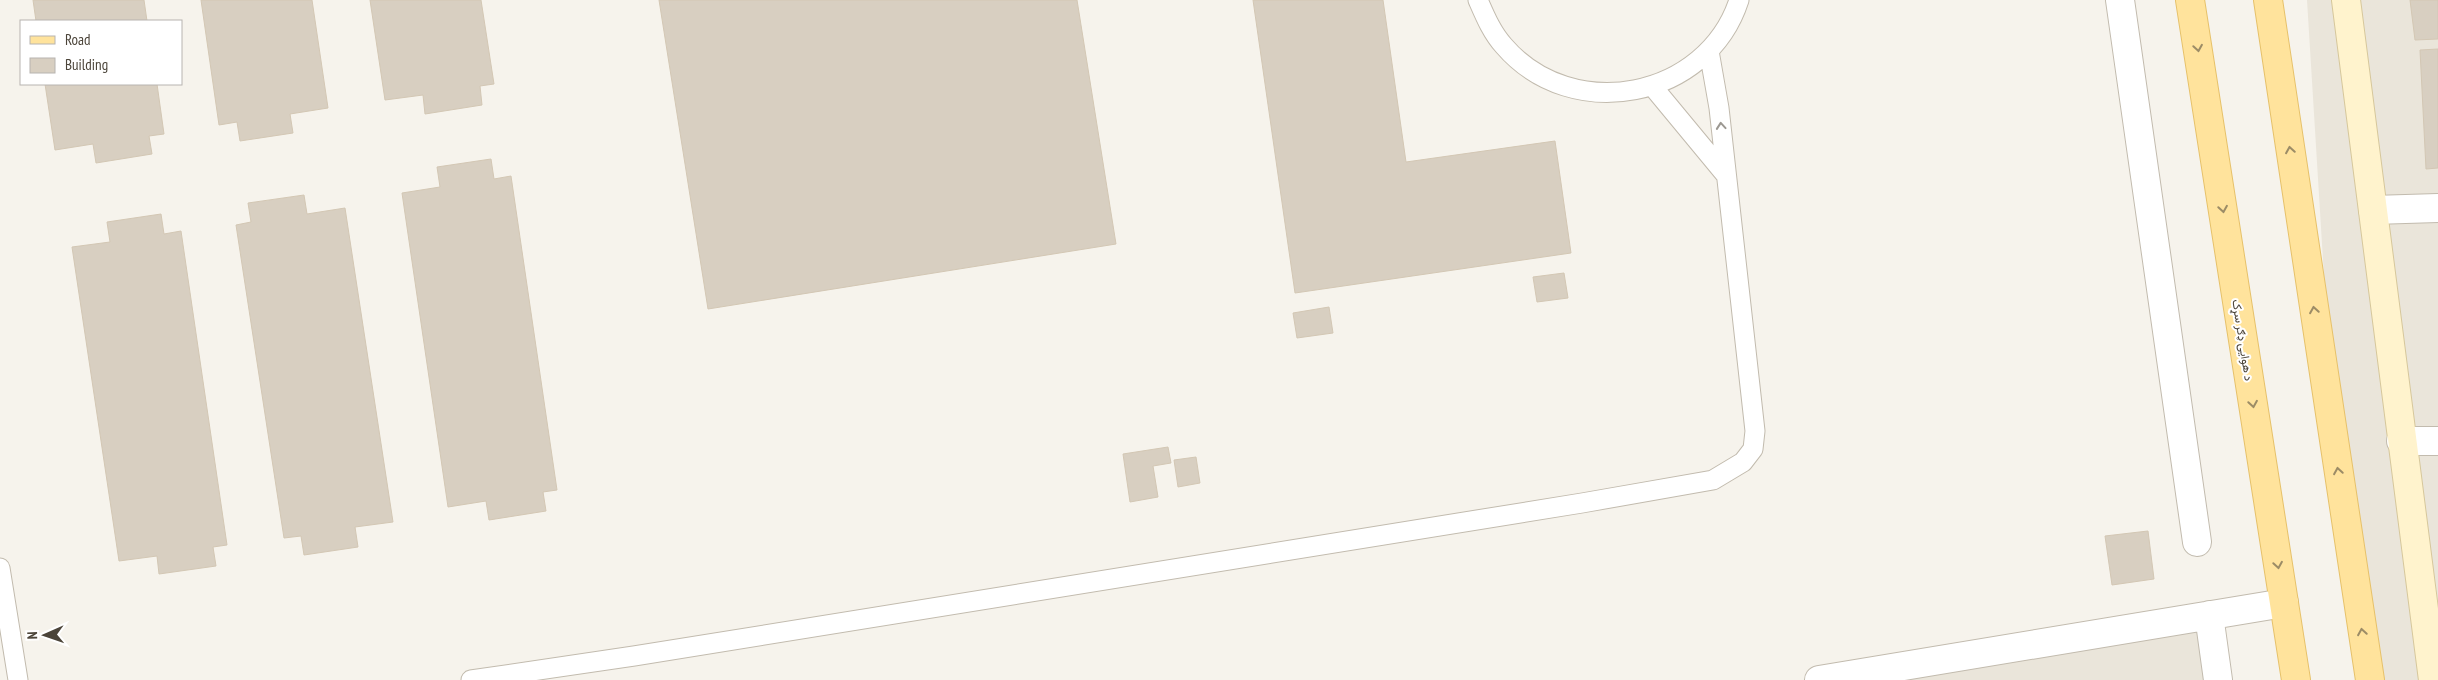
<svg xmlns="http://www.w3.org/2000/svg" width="2438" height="680" font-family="'PT Sans Narrow',Vazirmatn,sans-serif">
<rect width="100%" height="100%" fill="#f6f3ec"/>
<!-- residential -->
<path fill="#eae5da" d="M2307 0H2438V680H2364L2340 536Z
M2209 615 2220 680H1819Z"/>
<!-- building -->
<path fill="#d8cfc1" stroke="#d3c7b4" d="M33 0H144L147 21H36Z
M201 0H312L328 108 290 114 293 133 240 141 237 122 219 125Z
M370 0H481L494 84 480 86 482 105 425 114 423 95 385 100Z
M659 0H1077L1116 244 708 309Z
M1253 0H1383L1406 162 1555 141 1571 253 1295 293Z
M2410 0H2438V39L2415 40Z
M2438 49V168L2426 169 2420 50Z
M45 84H157L164 134 149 136 152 154 96 163 93 144 55 150Z
M491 159 494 179 511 176 557 490 543 492 546 511 489 520 486 501 448 507 402 193 440 187 437 167Z
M304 195 307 214 345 208 393 522 355 527 358 547 304 555 301 536 284 538 236 225 251 222 248 203Z
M161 214 164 234 181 231 227 545 213 547 216 566 159 574 157 556 119 561 72 247 110 242 107 222Z
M1564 273 1568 298 1537 302 1533 277Z
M1329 307 1333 333 1297 338 1293 313Z
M1168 447 1171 463 1153 466 1158 497 1130 502 1123 454Z
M1196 457 1200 483 1178 487 1174 460Z
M2148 531 2154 579 2112 585 2105 536Z"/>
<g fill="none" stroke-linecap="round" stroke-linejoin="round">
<!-- lane casing -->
<g stroke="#c2bbae" stroke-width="21">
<path id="lane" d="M1478 0C1485 16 1492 33 1504 46 1572 125 1707 99 1739 0
M1653 87 1725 174
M0 568 18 680
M471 680 634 656 1582 503 1713 480 1743 462 1753 449 1755 431 1719 108 1709 51"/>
</g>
<!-- street casing -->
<g stroke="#c2bbae" stroke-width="30">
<path id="street" d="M2120 0 2197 542
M2373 210 2438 208
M2401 441H2438
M2209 615 2218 680
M1819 680 2284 603"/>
</g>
<!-- secondary casing -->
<g stroke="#d6c79b" stroke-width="30">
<path id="secondary" d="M2346 0 2433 680"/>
</g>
<!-- primary casing -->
<g stroke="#e6c16a" stroke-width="30">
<path id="primary" d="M2190 0 2296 680
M2268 0 2370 680"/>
</g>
<!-- lane -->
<use href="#lane" stroke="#fff" stroke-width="19"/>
<!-- street -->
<use href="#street" stroke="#fff" stroke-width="28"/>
<!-- secondary -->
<use href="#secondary" stroke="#fff3cd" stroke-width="28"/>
<!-- primary -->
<use href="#primary" stroke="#ffe39c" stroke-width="28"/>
</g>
<!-- one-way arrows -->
<defs><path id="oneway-chevron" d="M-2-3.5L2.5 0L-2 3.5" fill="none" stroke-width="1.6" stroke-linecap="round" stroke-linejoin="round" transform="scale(1.25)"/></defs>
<g stroke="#9c8c66">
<use href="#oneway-chevron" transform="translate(2198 48) rotate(81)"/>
<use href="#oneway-chevron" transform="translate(2290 150) rotate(-99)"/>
<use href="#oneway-chevron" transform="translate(2223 209) rotate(81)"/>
<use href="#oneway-chevron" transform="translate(2314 310) rotate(-99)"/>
<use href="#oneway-chevron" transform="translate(2253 404) rotate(81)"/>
<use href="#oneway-chevron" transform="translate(2338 471) rotate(-99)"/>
<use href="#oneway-chevron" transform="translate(2278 565) rotate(81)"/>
<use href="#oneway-chevron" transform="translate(2362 632) rotate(-99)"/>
</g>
<use stroke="#9c9892" href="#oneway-chevron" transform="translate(1721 126) rotate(-95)"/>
<g text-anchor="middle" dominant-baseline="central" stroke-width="4" stroke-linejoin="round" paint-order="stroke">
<!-- street labels -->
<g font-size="12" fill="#4b4439" stroke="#fff">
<text transform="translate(2243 340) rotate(81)">د هوایی ډګر سړک</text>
</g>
</g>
<!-- legend -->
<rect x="20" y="20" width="162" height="65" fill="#ffffff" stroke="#b7b4b0"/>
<rect x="30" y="36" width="25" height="8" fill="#ffe39c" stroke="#b7b4b0"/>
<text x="65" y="45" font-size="15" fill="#4b4439">Road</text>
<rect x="30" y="58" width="25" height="15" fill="#d8cfc1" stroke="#b7b4b0"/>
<text x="65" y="70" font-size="15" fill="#4b4439">Building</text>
<!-- north arrow -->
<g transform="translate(45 635) rotate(268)" stroke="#ffffff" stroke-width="4" paint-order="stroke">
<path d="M0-4L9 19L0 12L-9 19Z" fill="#4b4439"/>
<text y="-8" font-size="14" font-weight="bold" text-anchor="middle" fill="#4b4439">N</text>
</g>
</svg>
